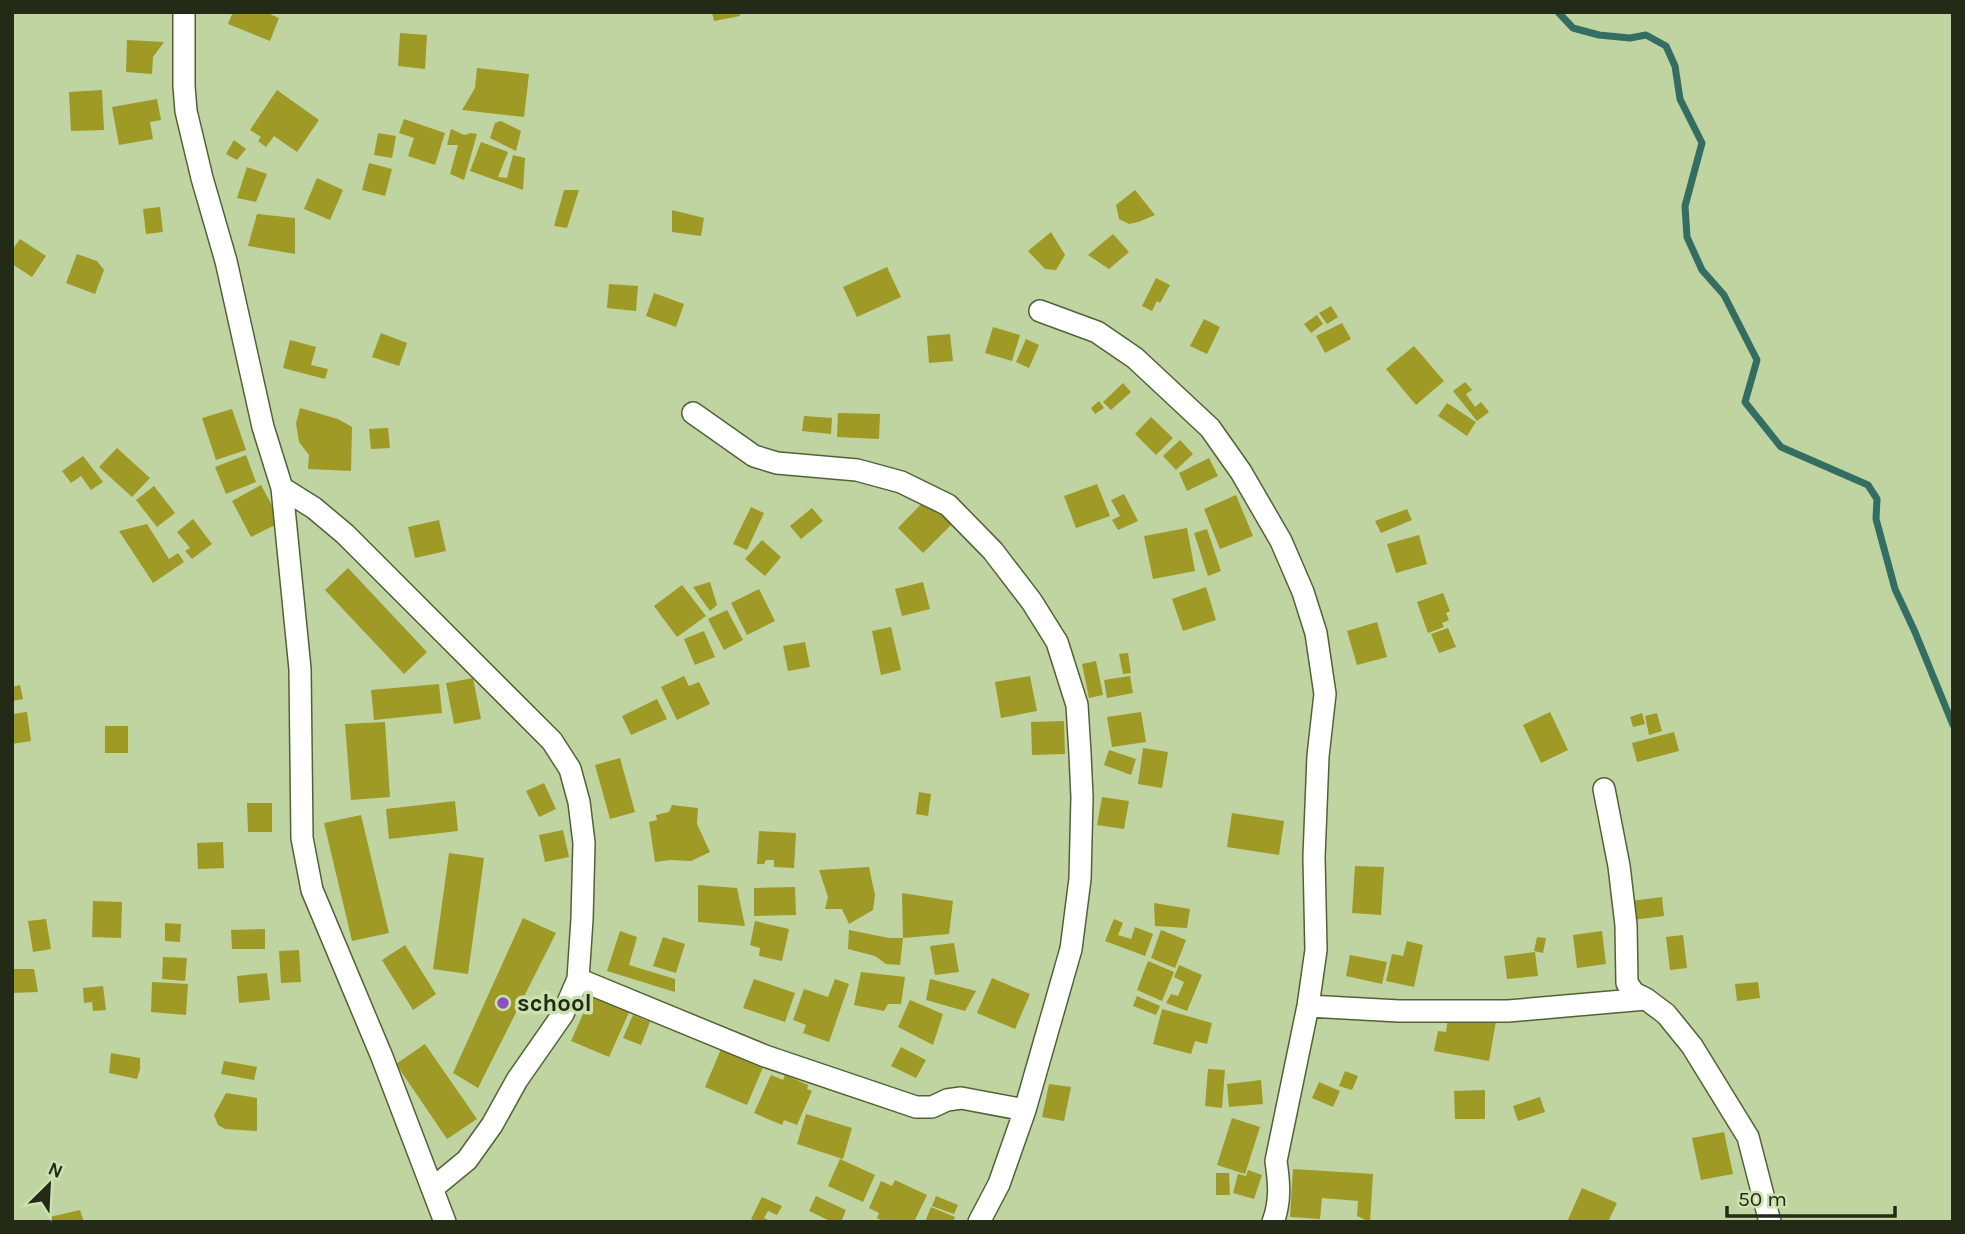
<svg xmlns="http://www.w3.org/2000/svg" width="1965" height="1234" font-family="Karla,sans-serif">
<rect width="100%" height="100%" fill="#bfd4a1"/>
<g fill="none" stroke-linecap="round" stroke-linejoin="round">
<!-- stream -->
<path stroke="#346e63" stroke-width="7" d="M1558 12 1573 28 1599 35 1630 38 1646 35 1666 46 1675 66 1680 99 1702 143 1685 206 1687 237 1702 270 1724 295 1757 360 1745 402 1781 447 1868 485 1877 499 1876 519 1895 589 1915 632 1953 725"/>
</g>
<!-- building -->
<path fill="#9f9925" d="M233 12H265L279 18 270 41 228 24Z
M712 12H740V16L714 21Z
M400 33 427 35 425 69 398 66Z
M127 40 164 42 153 57 152 74 126 72Z
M477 68 529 74 524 117 462 110 475 88Z
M102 90 104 130 71 131 69 92Z
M277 90 319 120 297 152 274 136 266 147 258 141 261 137 250 130Z
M157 99 161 120 150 122 153 139 119 145 112 107Z
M404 119 445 133 435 165 408 156 414 138 399 133Z
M501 121 521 131 516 151 490 138 495 123Z
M451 129 464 135 471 133 477 134 464 180 450 174 458 145H447Z
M378 133 396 136 392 158 374 155Z
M234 140 246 149 237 160 226 154Z
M481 142 508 152 498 177 507 178 513 155 525 158 523 190 470 171Z
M369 163 392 169 385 196 362 190Z
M247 167 267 174 256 202 237 198Z
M317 178 343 190 330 220 304 209Z
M564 190H579L567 228 554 226Z
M1135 190 1155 215 1138 222 1129 224 1119 219 1116 205Z
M160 207 163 232 146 234 143 209Z
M672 210 704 218 701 236 672 232Z
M257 214 295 218V254L248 246Z
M1051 232 1065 255 1056 270 1045 269 1028 251Z
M1113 234 1129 252 1109 269 1088 255Z
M20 239 46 256 32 277 12 264V250Z
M77 254 97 261 104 270 95 294 66 283Z
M887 267 901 297 857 317 843 287Z
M1156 278 1170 285 1160 303 1157 301 1152 311 1142 306Z
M609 284 638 286 636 311 607 308Z
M654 293 684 304 676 327 646 316Z
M1331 306 1338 317 1327 324 1319 313Z
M1317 315 1323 324 1311 333 1304 324Z
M1204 319 1220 327 1207 354 1190 346Z
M1342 323 1351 339 1325 353 1316 336Z
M993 327 1020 335 1012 361 985 353Z
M381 333 407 343 399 366 372 357Z
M950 334 953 361 929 363 927 336Z
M1026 339 1039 345 1029 368 1016 362Z
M290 340 316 347 311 365 328 369 325 379 283 368Z
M1414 346 1444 381 1416 405 1386 369Z
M1465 382 1472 390 1466 394 1475 407 1481 402 1489 412 1477 421 1453 391Z
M1123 383 1131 392 1111 410 1103 402Z
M1099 401 1104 408 1095 414 1091 408Z
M1447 403 1476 422 1467 436 1438 416Z
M300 408 338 419 352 427 351 471 308 469 309 455 299 442 296 423Z
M232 409 246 450 216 460 202 418Z
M838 413 880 414 879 439 837 437Z
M804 416 832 418 831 434 802 431Z
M1151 417 1173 438 1156 455 1135 434Z
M388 428 390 448 371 449 369 429Z
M1180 440 1193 454 1176 470 1163 456Z
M117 448 150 478 132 497 99 467Z
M246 455 256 482 226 494 215 467Z
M83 456 103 482 91 490 81 476 71 483 62 471Z
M1209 458 1218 476 1187 491 1179 473Z
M1097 484 1110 516 1076 528 1064 496Z
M261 485 281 522 251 537 232 501Z
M154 486 175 513 157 527 136 500Z
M1124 494 1138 521 1118 530 1112 520 1120 516 1111 500Z
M1236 495 1253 536 1220 549 1204 509Z
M928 497 954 522 923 553 898 528Z
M751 507 764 513 747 550 733 544Z
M812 508 823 521 801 539 790 526Z
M1407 509 1412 520 1381 533 1375 521Z
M193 519 212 544 192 559 185 551 190 548 177 532Z
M439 520 446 551 415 558 408 527Z
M147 524 169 559 178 553 184 562 153 583 119 531Z
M1187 528 1195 571 1153 579 1144 536Z
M1207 529 1221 571 1208 576 1194 533Z
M1419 535 1427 564 1396 573 1387 544Z
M762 540 781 557 765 576 745 559Z
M348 568 427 652 404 674 325 590Z
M710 582 717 605 710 611 693 587Z
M923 582 930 609 902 616 895 589Z
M682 585 706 616 677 637 654 606Z
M1206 587 1216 620 1183 631 1172 599Z
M759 589 775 621 747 635 731 603Z
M1443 593 1450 611 1446 613 1449 620 1442 623 1444 627 1428 633 1417 602Z
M727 610 743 640 724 650 708 619Z
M1377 622 1387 657 1357 665 1347 631Z
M891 627 901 670 881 675 872 631Z
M1448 628 1456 647 1439 653 1431 634Z
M704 631 715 657 695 665 684 639Z
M805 642 810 667 788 671 783 646Z
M1128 653 1131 673 1123 674 1119 654Z
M1096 661 1103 695 1089 698 1082 664Z
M684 676 689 686 699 682 710 704 677 720 661 687Z
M1030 676 1037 711 1001 718 995 682Z
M1130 676 1133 693 1107 698 1104 680Z
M473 678 481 719 454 724 446 683Z
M439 684 442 713 374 720 371 690Z
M20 685 23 699 12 701V687Z
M657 699 667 719 631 735 622 716Z
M27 712 31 741 12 744V714Z
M1141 712 1146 742 1112 747 1107 717Z
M1550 712 1568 750 1541 763 1523 725Z
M1642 713 1645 724 1633 727 1630 717Z
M1657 713 1662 731 1649 735 1645 716Z
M1064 721 1065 754 1032 755 1031 722Z
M385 722 390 797 351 800 345 724Z
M105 726H128V753H105Z
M1674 732 1679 751 1637 762 1632 743Z
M1143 748 1168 752 1162 788 1138 784Z
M1109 750 1136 759 1131 775 1104 765Z
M620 758 635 812 610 819 595 765Z
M544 783 556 809 539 817 526 791Z
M919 792 931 794 928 816 916 814Z
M1102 797 1129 801 1124 829 1097 825Z
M455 801 458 831 389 839 386 809Z
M247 803H272V832H248Z
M672 805 698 808 697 824 710 852 691 861 671 860 655 862 649 822 657 820 656 815 669 812Z
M1232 813 1284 821 1279 855 1227 847Z
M361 815 389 933 352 941 324 823Z
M563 830 569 857 545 862 539 835Z
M759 831 796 833 794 868 774 867V860H766L764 864H757Z
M223 842 224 868 198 869 197 843Z
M449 853 484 858 468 974 433 969Z
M1355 866 1384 867 1381 915 1352 913Z
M869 867 875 895 873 910 849 924 842 909H825L828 897 819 870Z
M698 885 737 888 745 926 698 922Z
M795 887 796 915 754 916V888Z
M902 893 953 901 949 934 903 938Z
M1662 897 1664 916 1633 920 1631 901Z
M93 901 122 902 121 938 92 937Z
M1154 903 1190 909 1187 928 1155 926Z
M523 918 556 933 478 1088 453 1073Z
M46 919 51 949 33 952 28 921Z
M1114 919 1123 923 1118 935 1131 939 1135 927 1153 934 1145 956 1105 941Z
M755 921 789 929 782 961 759 956 760 948 750 945Z
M165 923 181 924 180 942 165 941Z
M265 929V949H232L231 930Z
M849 930 889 938H903L900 965 886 964 875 956 848 949Z
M1161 930 1186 940 1175 968 1151 958Z
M620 931 637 937 629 965 675 979V992L607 971Z
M1602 931 1606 964 1577 968 1573 935Z
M1683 935 1687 968 1670 970 1666 937Z
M663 937 685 944 676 973 653 966Z
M1537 937 1546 938 1543 953 1534 951Z
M1407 941 1423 945 1414 987 1386 981 1392 954 1403 956Z
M954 943 959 972 935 975 930 946Z
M405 945 436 994 413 1010 382 960Z
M299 950 301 982 281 983 279 951Z
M1535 952 1538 976 1507 979 1504 956Z
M1350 955 1387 962 1382 984 1346 976Z
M163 957 187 958 185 981 162 979Z
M1148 961 1174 972 1162 1001 1137 990Z
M1179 965 1202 975 1187 1011 1166 1003 1171 994 1178 996 1184 982 1174 977Z
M12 969H34L38 992 12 993Z
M861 972 905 977 901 1004H888L884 1011 854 1005Z
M267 973 270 1000 239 1003 237 976Z
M992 978 1030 994 1015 1029 977 1013Z
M754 979 795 993 785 1022 743 1008Z
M835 979 849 984 829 1042 803 1033 806 1025 793 1020 804 989 828 997Z
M930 979 976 991 965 1011 926 1000Z
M152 982 188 984 186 1015 151 1012Z
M1758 982 1760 998 1737 1001 1735 984Z
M103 986 106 1010 93 1011 92 1002 84 1003 83 988Z
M593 992 631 1008 609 1057 571 1041Z
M1137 996 1160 1006 1156 1015 1133 1006Z
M910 1000 943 1014 933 1045 898 1027Z
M1162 1009 1212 1023 1207 1044 1195 1041 1191 1054 1153 1044Z
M1449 1012 1496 1021 1489 1061 1434 1051 1438 1031 1446 1032Z
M633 1015 650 1022 641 1045 623 1038Z
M724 1042 766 1060 747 1105 705 1087Z
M425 1044 477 1119 447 1139 396 1064Z
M901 1047 926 1060 916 1078 891 1066Z
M111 1053 140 1058V1069L137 1079 109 1073Z
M224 1061 257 1067 254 1080 221 1074Z
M1208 1069 1225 1070 1222 1108 1205 1106Z
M1345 1071 1358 1076 1352 1090 1339 1086Z
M771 1075 783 1080 785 1075 808 1085 807 1089 812 1091 797 1125 784 1120 782 1125 754 1113Z
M1261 1080 1263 1104 1229 1107 1227 1084Z
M1319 1082 1340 1091 1333 1107 1312 1098Z
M1049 1084 1071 1087 1064 1121 1042 1117Z
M1485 1090V1119H1455L1454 1091Z
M226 1093 257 1098V1131L225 1129 218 1125 214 1115Z
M1540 1097 1545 1112 1518 1121 1513 1106Z
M806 1114 852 1128 843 1159 797 1144Z
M1232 1118 1260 1127 1245 1174 1217 1165Z
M1724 1132 1733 1174 1701 1180 1692 1138Z
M840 1159 875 1175 863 1202 828 1186Z
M1293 1169 1373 1174 1370 1222 1357 1216 1358 1201 1322 1198 1320 1219 1290 1217Z
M1248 1170 1262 1175 1254 1199 1233 1193 1238 1174 1246 1176Z
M1216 1173H1229L1230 1195H1216Z
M895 1180 927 1195 914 1222H884L877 1218 879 1213 869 1208 881 1181 892 1186Z
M1582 1188 1617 1203 1608 1222H1567Z
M816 1196 846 1210 841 1222H832L809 1211Z
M936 1196 958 1205 954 1214 932 1206Z
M762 1197 782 1206 777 1215 768 1211 764 1218 772 1222H758L751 1219Z
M931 1207 955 1217 953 1222H925Z
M80 1210 84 1222H51L50 1217Z"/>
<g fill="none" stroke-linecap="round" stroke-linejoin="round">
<!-- minor casing -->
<g stroke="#516334" stroke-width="24">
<path id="minor" d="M184 12V86L186 111 202 178 226 261 263 427 282 488 300 669 302 838 312 890 382 1057 445 1222
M1040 311 1097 332 1135 358 1210 428 1241 472 1281 541 1303 592 1316 633 1325 694 1318 756 1314 857 1316 950 1308 1006 1276 1161C1279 1182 1281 1201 1273 1222
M693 413 754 456 777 463 857 470 901 482 948 505 993 551 1032 602 1057 642 1077 705 1080 754 1082 797 1080 879 1071 949 1025 1110 999 1184 979 1222
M282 488 314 508 345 534 552 741 570 769 579 802 584 843 582 919 578 979 563 1014 517 1080 492 1125 467 1160 433 1188
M1604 789 1619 866 1626 925 1627 983 1634 993 1646 999
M578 979 765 1056 916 1107H932L947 1100 961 1098 1025 1110
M1308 1006 1399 1011H1508L1646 999 1666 1014 1692 1046 1748 1137 1770 1222"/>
</g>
<!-- minor -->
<use href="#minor" stroke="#fff" stroke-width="21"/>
</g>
<!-- markers -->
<circle fill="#8d4ec3" stroke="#cbe1ae" stroke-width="2.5" cx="503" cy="1003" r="7"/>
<g text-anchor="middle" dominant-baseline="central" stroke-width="7" stroke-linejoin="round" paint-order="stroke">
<!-- poi labels -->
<g font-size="24" font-weight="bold" fill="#232b17" stroke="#cbe1ae" text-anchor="start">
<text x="517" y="1003">school</text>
</g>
</g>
<!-- border -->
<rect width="1965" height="1234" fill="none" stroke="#232b17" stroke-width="28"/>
<!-- north arrow -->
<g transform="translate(49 1185) rotate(24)" stroke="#cbe1ae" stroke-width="5" paint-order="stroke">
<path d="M0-5L12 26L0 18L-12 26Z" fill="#232b17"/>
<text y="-10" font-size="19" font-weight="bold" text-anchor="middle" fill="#232b17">N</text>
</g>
<!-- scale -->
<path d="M1727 1206v10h168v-10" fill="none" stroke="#232b17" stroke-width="3.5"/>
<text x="1738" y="1206" font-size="21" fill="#232b17" stroke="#cbe1ae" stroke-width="5" paint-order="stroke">50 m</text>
</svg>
